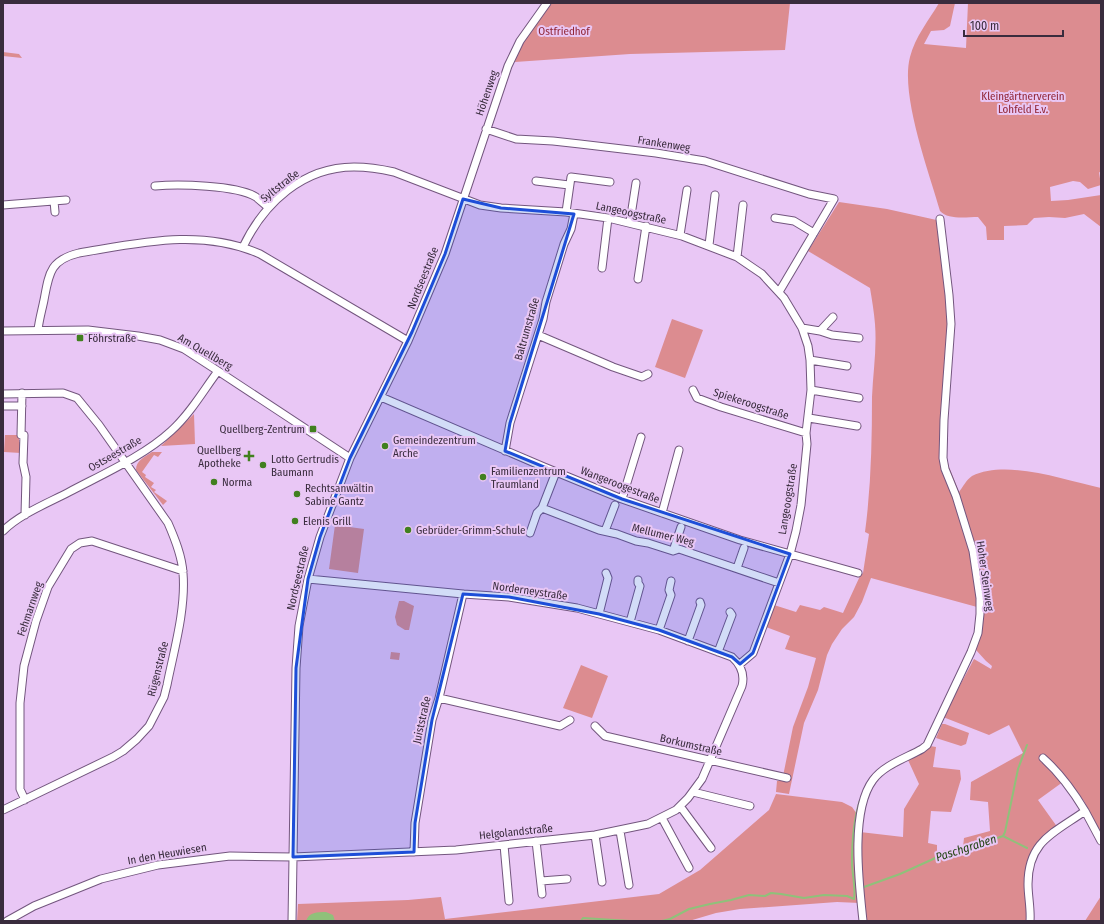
<svg xmlns="http://www.w3.org/2000/svg" width="1104" height="924" font-family="'Fira Sans Condensed',sans-serif">
<rect width="100%" height="100%" fill="#e9c7f5"/>
<!-- green -->
<path fill="#dc8c90" d="M550 3H790L785 50 630 54 515 62C519 43 538 19 550 3Z
M939 3H955L950 26 944 30 931 31 924 44 966 48 968 3H1101V173L1099 172 1101 185 1088 189 1080 182 1073 181 1050 187 1051 201 1068 200 1101 195V227L1084 214 1065 218 1049 217 1034 218 1027 225 1004 226V240H987L986 227 978 217C966 217 948 220 940 211 929 172 900 95 910 57 915 37 929 20 939 3Z
M3 52 19 54 22 58 3 56Z
M839 202 887 209 941 221 949 287 945 451 949 467 959 492C963 487 966 480 972 476 1007 459 1064 480 1101 488V830L1098 829 1084 801 1067 779 1038 800 1058 828 1031 860 1029 921H863L860 832 903 837 904 809 919 784 908 760 924 752 930 746 936 747 933 767 960 770 961 779 951 812 931 811 928 843 937 845V852L963 847 964 838 990 831 988 802 970 800 971 782 1023 753 1009 725 989 735 943 717 974 659 991 669 992 666 986 661 976 650 981 634 977 607 871 578 862 602 854 617 842 629 832 644 827 655 818 690 804 723 789 794 776 792 777 781H782L793 727 808 687 816 658 785 649 790 636 766 627 774 605 796 612 800 605 820 610 824 607 843 613 860 576 863 573 869 534 865 532C871 487 872 442 872 397 873 373 877 349 875 324 874 312 872 300 870 288L808 251Z
M672 319 703 330 685 378 655 367Z
M194 414 195 444 161 446Z
M5 435H19V442L22 443 21 453 4 452Z
M152 452H162L158 457 154 455 142 472 146 475 145 477 154 483 151 487 156 490 154 492 167 501 163 505 136 470C136 460 145 457 152 452Z
M335 525 364 529 358 573 329 569Z
M399 601H404L414 606 409 630H405L397 625 395 617Z
M391 652 400 653 399 660 390 659Z
M581 665 608 676 592 718 563 708Z
M942 724H945L969 733 966 744 961 746 936 738Z
M776 794 842 802 852 807 857 814 860 903 837 902 740 909 716 913 689 921H297L298 904 408 900 441 897 445 919 659 894 700 870 769 810Z
M1101 896V921H1085Z"/>
<!-- water -->
<path fill="#8fc17a" d="M326 912 333 915 335 921H306C309 912 317 912 326 912Z"/>
<g fill="none" stroke-linecap="round" stroke-linejoin="round">
<!-- stream -->
<path stroke="#8fc17a" stroke-width="2" d="M1003 836 1027 848
M864 887 900 874 942 855 970 848 1003 836 1005 832 1018 769 1027 745
M581 921 583 918 630 921
M662 921 670 919 689 909 710 904 731 900 749 895 765 896 771 893 781 894 804 898 824 895 847 896 854 899C856 886 852 875 852 862 852 843 854 818 860 800"/>
<!-- minor casing -->
<g stroke="#73567e" stroke-width="9">
<path id="minor" d="M486 129 516 139 553 141 580 144 656 153 705 161 809 194 834 199 779 292
M536 181 569 185
M155 186C178 184 237 185 256 197 260 200 264 204 268 207
M54 201 55 212
M3 205 66 200
M566 212 571 177 610 182
M775 218 794 221 814 233
M630 222 636 183
M680 235 687 190
M709 245 715 195
M243 247C264 203 303 167 354 167 368 167 381 169 394 172L480 205 501 208 566 212 608 218 682 236 737 257 762 274 784 298 802 328 808 346 810 360 811 390 806 433 807 444 801 505 796 531 790 554 753 653 740 664
M737 257 743 205
M602 268 608 218
M638 279 646 226
M802 328 820 331 832 335 859 338
M38 330C39 320 42 310 44 300 49 273 50 260 79 253 140 243 200 228 260 254L408 341
M3 331 88 330 138 336 160 340 184 349 218 371 350 458
M820 331 833 317
M538 335 613 367 642 377 648 374
M810 360 847 366
M693 390 697 398 721 407 806 433
M811 390 859 398
M22 393 21 435H24L23 463 26 477 25 515
M3 394 63 393 77 398 99 425 168 523C175 539 182 556 183 573 186 609 174 650 167 685L164 697 149 726 137 739 123 751 113 757 3 810
M381 397 544 467 622 499 740 540 858 573
M3 406H22
M809 418 857 426
M505 451 510 423 543 319 546 302 564 244 571 229 574 214
M556 472 542 508 599 530 617 534 636 541 648 543 673 551 679 549 779 583
M622 499 641 437
M662 513 679 450
M3 531C20 514 48 503 69 492 101 475 144 456 171 431 190 414 203 391 218 371
M605 531 615 505
M530 533 537 513 542 508
M673 551 681 527
M737 568 744 548
M599 614 608 578 606 573
M630 622 640 586 638 583V580
M659 630 671 595 669 590 671 581
M688 641 701 605 700 602
M718 652 732 615 730 612
M439 698 560 726 570 720
M595 726 605 736 787 778
M1043 758C1061 774 1073 791 1085 811
M693 792 750 806
M25 800 20 789V703L24 666 36 621 48 587 71 549 80 543 92 541 183 571
M680 806 711 848
M662 818 689 868
M620 831 629 885
M595 835 602 882
M536 841 542 894
M504 845 509 901
M414 852 415 823 432 720 439 698 463 594
M541 881 567 879
M7 921 34 906 101 879 158 865 230 856 293 857 456 850 595 835 648 824 676 810 688 798 702 779 742 686C745 674 741 665 732 657L659 630 577 608 509 597 463 594 308 579
M292 921 296 668 299 626 308 579 320 537 350 458 408 341 445 254 508 66 520 41 547 3
M863 921C859 883 850 811 873 780 884 765 906 758 922 749L927 745 971 652 978 633 980 614V598L973 551 956 496 945 469 943 458 944 420 951 324 949 295 940 219
M1030 921C1031 909 1028 896 1028 884 1028 841 1054 833 1085 811L1101 841"/>
</g>
<!-- minor -->
<use href="#minor" stroke="#fff" stroke-width="7"/>
</g>
<!-- marked area -->
<path fill="#1d4ed8" fill-opacity="0.2" stroke="#1d4ed8" stroke-width="3" stroke-linejoin="round" d="M463 199 501 208 574 214 510 423 505 451 622 499 790 554 753 653 740 664 732 657 659 630 599 614 509 597 463 594 432 720 415 823 414 852 293 857 296 668 308 579 320 537 350 458 412 332 445 254Z"/>
<!-- markers -->
<g fill="#41801f" stroke="#e9c7f5" stroke-width="1.5">
<rect x="76" y="334" width="8" height="8" rx="2"/>
<rect x="309" y="425" width="8" height="8" rx="2"/>
<circle cx="385" cy="446" r="4"/>
<path d="M247 450h4v4h4v4h-4v4h-4v-4h-4v-4h4z"/>
<circle cx="263" cy="465" r="4"/>
<circle cx="483" cy="477" r="4"/>
<circle cx="214" cy="482" r="4"/>
<circle cx="297" cy="494" r="4"/>
<circle cx="295" cy="521" r="4"/>
<circle cx="408" cy="530" r="4"/>
</g>
<g text-anchor="middle" dominant-baseline="central" stroke-width="4" stroke-linejoin="round" paint-order="stroke">
<!-- park labels -->
<g font-size="11" fill="#902535" stroke="#e9c7f5">
<text x="564" y="31">Ostfriedhof</text>
<text x="1023" y="96">Kleingärtnerverein<tspan x="1023" dy="13">Lohfeld E.v.</tspan></text>
</g>
<!-- street labels -->
<g font-size="11" fill="#392c3d" stroke="#e9c7f5">
<text transform="translate(487 93) rotate(-71)">Höhenweg</text>
<text transform="translate(664 144) rotate(9)">Frankenweg</text>
<text transform="translate(280 186) rotate(-38)">Syltstraße</text>
<text transform="translate(631 213) rotate(12)">Langeoogstraße</text>
<text transform="translate(423 278) rotate(-68)">Nordseestraße</text>
<text transform="translate(527 329) rotate(-74)">Baltrumstraße</text>
<text transform="translate(205 352) rotate(30)">Am Quellberg</text>
<text transform="translate(751 404) rotate(18)">Spiekeroogstraße</text>
<text transform="translate(115 454) rotate(-30)">Ostseestraße</text>
<text transform="translate(620 485) rotate(21)">Wangeroogestraße</text>
<text transform="translate(788 499) rotate(-81)">Langeoogstraße</text>
<text transform="translate(663 535) rotate(14)">Mellumer Weg</text>
<text transform="translate(985 576) rotate(82)">Hoher Steinweg</text>
<text transform="translate(298 578) rotate(-77)">Nordseestraße</text>
<text transform="translate(530 591) rotate(8)">Norderneystraße</text>
<text transform="translate(30 609) rotate(-71)">Fehmarnweg</text>
<text transform="translate(158 669) rotate(-76)">Rügenstraße</text>
<text transform="translate(422 720) rotate(-77)">Juiststraße</text>
<text transform="translate(691 745) rotate(13)">Borkumstraße</text>
<text transform="translate(516 832) rotate(-6)">Helgolandstraße</text>
<text transform="translate(167 854) rotate(-10)">In den Heuwiesen</text>
</g>
<!-- poi labels -->
<g font-size="11" fill="#392c3d" stroke="#e9c7f5" text-anchor="start">
<text x="88" y="338">Föhrstraße</text>
<text x="305" y="429" text-anchor="end">Quellberg-Zentrum</text>
<text x="393" y="440">Gemeindezentrum<tspan x="393" dy="13">Arche</tspan></text>
<text x="241" y="450" text-anchor="end">Quellberg<tspan x="241" dy="13">Apotheke</tspan></text>
<text x="271" y="459">Lotto Gertrudis<tspan x="271" dy="13">Baumann</tspan></text>
<text x="491" y="471">Familienzentrum<tspan x="491" dy="13">Traumland</tspan></text>
<text x="222" y="482">Norma</text>
<text x="305" y="488">Rechtsanwältin<tspan x="305" dy="13">Sabine Gantz</tspan></text>
<text x="303" y="521">Elenis Grill</text>
<text x="416" y="530">Gebrüder-Grimm-Schule</text>
</g>
<!-- water labels -->
<g font-size="12" font-style="italic" fill="#254615" stroke="#e9c7f5">
<text transform="translate(966 848) rotate(-18)">Paschgraben</text>
</g>
</g>
<!-- border -->
<rect width="1104" height="924" fill="none" stroke="#392c3d" stroke-width="8"/>
<!-- scale -->
<path d="M964 30v6h99v-6" fill="none" stroke="#392c3d" stroke-width="2"/>
<text x="970" y="30" font-size="12" fill="#392c3d" stroke="#e9c7f5" stroke-width="3" paint-order="stroke">100 m</text>
</svg>
